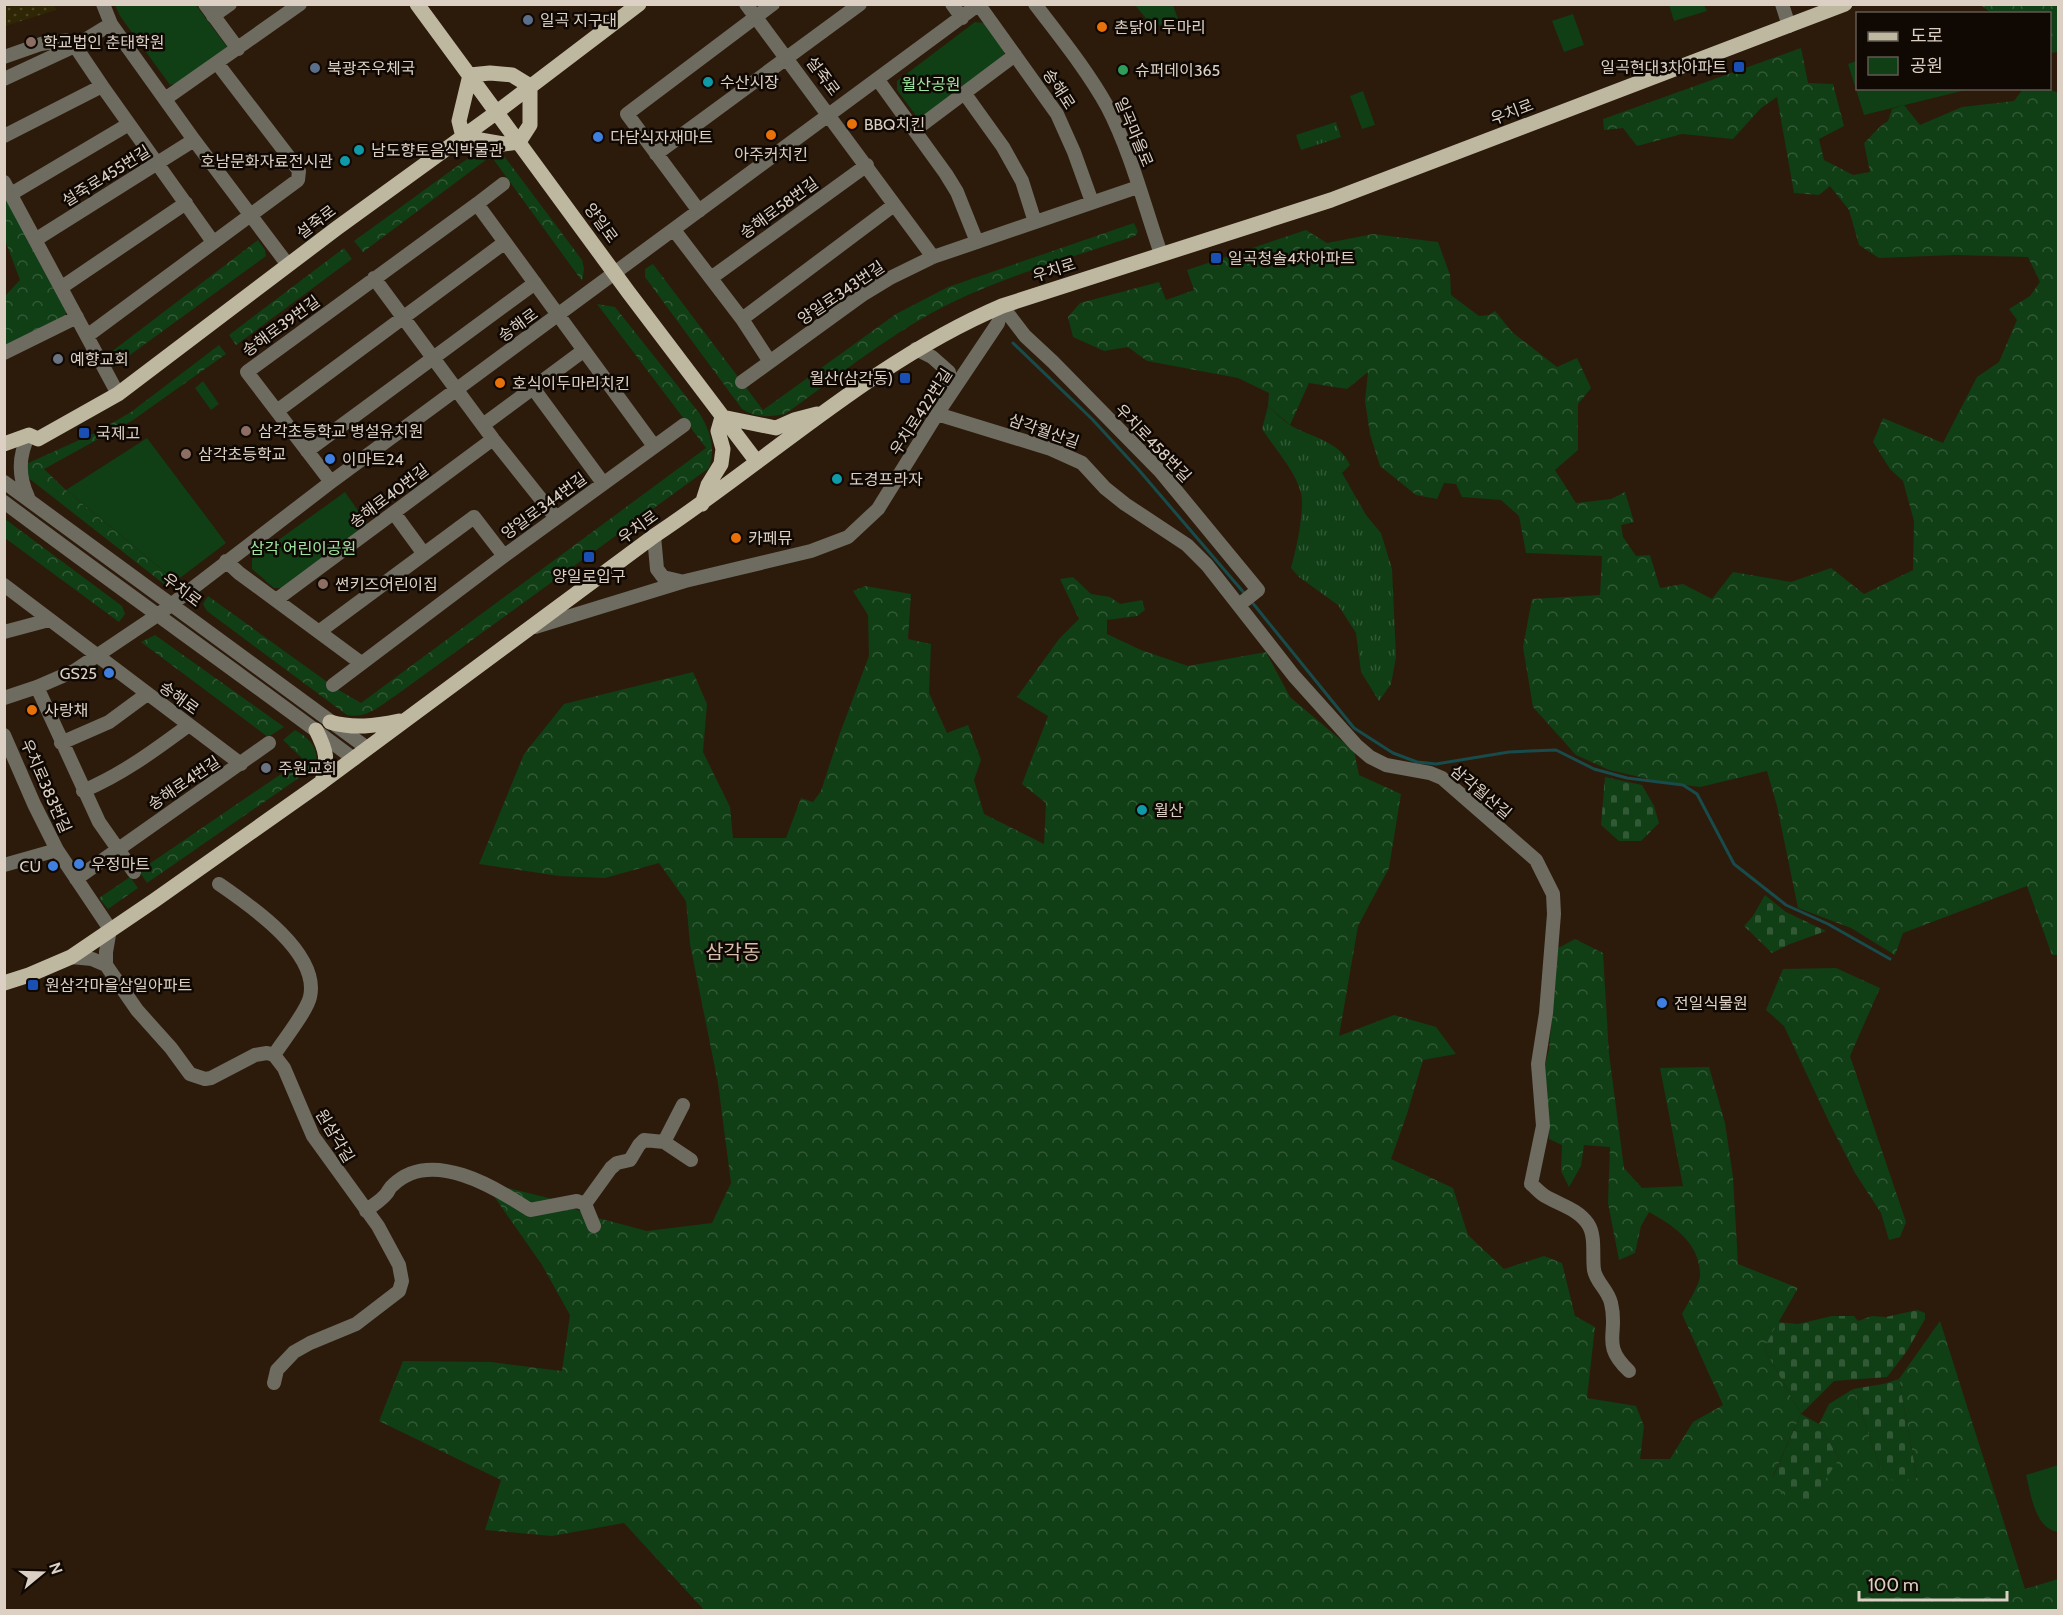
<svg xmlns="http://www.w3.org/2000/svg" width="2063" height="1615" font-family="Cabin,'Noto Sans KR',sans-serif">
<defs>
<pattern id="grass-tufts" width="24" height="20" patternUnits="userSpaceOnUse" patternTransform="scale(1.5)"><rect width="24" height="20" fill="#103e15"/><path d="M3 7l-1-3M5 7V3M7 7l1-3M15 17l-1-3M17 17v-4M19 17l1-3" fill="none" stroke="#325936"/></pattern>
<pattern id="forest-crowns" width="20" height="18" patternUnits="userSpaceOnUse" patternTransform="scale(1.5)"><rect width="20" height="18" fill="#103e15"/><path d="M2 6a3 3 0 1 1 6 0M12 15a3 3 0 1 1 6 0" fill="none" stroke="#325936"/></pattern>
<pattern id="sand-dots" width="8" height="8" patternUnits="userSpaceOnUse" patternTransform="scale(1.5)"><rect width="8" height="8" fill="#2e2605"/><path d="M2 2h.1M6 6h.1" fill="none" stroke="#4c4428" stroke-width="1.8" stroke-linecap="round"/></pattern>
<pattern id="cemetery-stones" width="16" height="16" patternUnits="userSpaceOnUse" patternTransform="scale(1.5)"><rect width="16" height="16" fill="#103e15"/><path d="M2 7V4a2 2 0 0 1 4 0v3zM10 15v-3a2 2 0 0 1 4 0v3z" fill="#325936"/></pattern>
</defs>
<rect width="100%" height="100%" fill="#2c1b0b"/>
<!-- grass -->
<path fill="url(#grass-tufts)" d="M1336 122 1341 137 1301 150 1296 135Z
M1268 406C1275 412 1282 420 1290 425 1310 437 1340 441 1350 465L1342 473 1366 515 1381 533 1392 569 1396 657 1391 684 1379 701 1361 672 1356 633 1338 605 1299 577 1291 568C1296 551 1305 509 1301 493 1295 470 1275 449 1262 429Z"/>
<!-- forest -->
<path fill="url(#forest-crowns)" d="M1981 5H2058V52L2050 53V14L1991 13Z
M1801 48 1808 83 1833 84 1844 126 1819 139 1824 160 1853 175 1870 172 1864 143C1873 135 1878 127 1888 121L1892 109 1904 105 1920 125 1962 107 2014 101 2023 89H2049L2058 93V955H2052L2027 886 1903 933 1895 955 1851 928 1798 908 1777 806 1767 771 1700 787 1662 782 1609 770 1576 755 1533 707 1523 647 1532 599 1600 595 1602 556 1526 553 1519 516 1501 500 1462 497 1456 484 1444 483 1437 499 1416 495 1380 466 1370 434 1365 401 1368 372 1347 389 1309 383 1290 425 1268 406 1269 393 1238 378 1147 361 1128 347 1104 351 1073 337 1068 317 1080 303 1159 282 1166 300 1194 290 1187 270 1306 230 1327 243 1373 234 1438 242 1450 275 1451 295 1479 316 1489 315 1495 311 1512 332 1557 367 1577 358 1591 388 1578 404V450L1555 470 1576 503 1611 499 1625 492 1634 522 1621 525 1623 537 1636 556 1650 555 1660 588 1683 584 1712 599 1733 572 1791 582 1831 568 1864 594 1913 570 1914 521 1903 481 1890 469 1873 442 1883 418 1943 443 1977 377 1999 362 2017 320 2009 309 2030 296 2040 282 2028 257 1955 255 1879 258 1859 245 1849 210 1830 186 1819 195 1794 193 1777 97 1761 108 1733 139 1682 134 1637 146 1623 128 1604 130 1603 119Z
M493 148 501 152 582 260 584 269 582 281 491 156 363 252 354 241 467 159 482 150Z
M4 190 67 308 65 317 5 347V296L20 280 5 240Z
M1134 223 1138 232 1135 236C1074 257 1011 274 953 302 893 331 840 375 785 414 770 417 756 418 742 409L645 277V269L653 264 763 410 896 314 948 287Z
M258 240 265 250 266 256 112 368 106 356Z
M344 248 352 259 236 345 229 335Z
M597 304 615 307 700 414C710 431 716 448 709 468L395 696C380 706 366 719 347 715L207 611 203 604 208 596 337 689 361 703 706 448Z
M219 345 226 354 133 420 44 469 66 490 176 581 164 584 26 476V464L95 433 131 412Z
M5 519 122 606 125 614 119 622 5 538Z
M1073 577 1091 594 1110 597 1120 604 1142 600 1145 610 1137 616 1107 620V634L1141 650 1188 666 1266 652 1290 697 1354 751 1359 775 1401 794 1389 868 1358 926 1339 1036 1394 1015 1436 1027 1456 1054 1423 1060 1407 1114 1391 1159 1453 1188 1468 1235 1504 1269 1544 1256 1562 1263 1575 1316 1595 1327 1587 1398 1636 1406 1644 1426 1640 1459H1670L1693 1422 1723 1405 1682 1314C1687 1305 1700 1284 1700 1275 1700 1243 1674 1226 1649 1212L1641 1226 1635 1253 1619 1260 1608 1203 1610 1147 1584 1145 1581 1166 1569 1187 1561 1171 1562 1145 1549 1139 1542 1077 1549 1049 1558 948 1575 939 1603 953 1609 1054 1624 1168 1642 1188 1683 1186 1660 1068 1709 1067 1725 1123 1733 1177 1738 1264 1798 1288 1764 1348 1801 1414 1773 1476 1839 1459 1819 1424 1829 1404 1853 1389 1881 1470 1917 1478 1899 1379 1940 1321 2025 1589 2058 1579V1610H704L624 1523 552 1536 485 1530 501 1480 379 1421 403 1361 491 1362 562 1371 570 1315 542 1265 484 1182 552 1199 594 1217 647 1231 712 1223 731 1183 718 1083 690 944 686 901 659 863 605 878 559 876 479 864 524 754 564 704 693 672 707 704 703 752 730 807 733 838H786L801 798 813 802 821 791 840 733 869 656 868 615 853 591 865 586 911 594 908 639 931 644 929 693 947 733 968 725 981 760 974 780 984 814 1044 844 1046 803 1022 784 1048 716 1017 697 1059 639 1079 619 1060 579Z
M155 635 284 727 268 737 141 642Z
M295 730C310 739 319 747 316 766L147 883 139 871 303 759 283 740Z
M130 877 138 888 108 909 99 898Z
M1836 968 1880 988 1850 1056 1906 1222 1900 1237 1889 1240 1881 1213 1855 1173 1831 1126 1784 1026 1766 1010 1783 969Z"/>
<!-- sand -->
<path fill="url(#sand-dots)" d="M5 5H54L56 10 5 26Z"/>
<!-- cemetery -->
<path fill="url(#cemetery-stones)" d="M1605 777 1642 785 1654 806 1659 823 1641 841H1619L1601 825Z
M1765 895 1786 912 1826 931 1790 944 1772 953 1744 926 1753 916Z
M1917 1310 1925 1313V1319L1907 1351 1887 1377 1834 1381 1801 1414 1819 1424 1839 1459 1812 1500 1789 1502 1773 1477 1801 1414 1764 1348 1778 1322 1798 1324 1832 1316H1854L1858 1321 1872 1316 1886 1317Z
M1899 1379 1917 1478 1894 1482 1881 1470 1853 1389 1883 1384Z"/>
<!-- green -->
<path fill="#103e15" d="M115 5H196L227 47 179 83 170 85 120 16Z
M1135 5H1173L1178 19 1153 27Z
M1669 5H1704L1707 11 1674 21Z
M1573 14 1584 45 1564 52 1552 21Z
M975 22 985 23 1004 49V58L926 118 917 117 897 90V81Z
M1857 61 1858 88 1970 89 1864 115 1848 64Z
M1363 91 1375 125 1362 129 1350 96Z
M203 381 219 404 211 410 195 388Z
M147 438 226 543 176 581 66 490Z
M345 492 369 526 282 588H274L252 569V559Z
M2058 1465V1532C2035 1529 2031 1494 2026 1475Z"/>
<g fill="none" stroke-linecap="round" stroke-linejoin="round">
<!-- stream -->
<path stroke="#184b4b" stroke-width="3" d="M1013 343 1092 419 1138 469 1245 594
M1251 601 1354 728 1393 753 1417 762 1436 764 1509 752 1556 750 1594 769 1627 778 1683 785 1697 794 1734 864 1786 905 1828 924 1890 959"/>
<!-- minor -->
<path stroke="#6e6b60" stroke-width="14" d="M103 4 111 24 194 140 288 265
M205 4 238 49
M746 4 933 257
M952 4 962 18
M1035 4C1060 37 1087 70 1107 106 1131 152 1144 205 1161 254
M1782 4 1789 26
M979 5 1057 114 1074 152 1092 202
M213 16 230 4
M4 57 41 44 66 40 75 46 102 86 213 242
M4 79 75 46 111 24
M878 80 946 174 957 192 977 242
M965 94 1003 147 1022 181 1035 222
M165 99 300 4
M915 130 1015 55
M4 136 102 86
M656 154 860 4
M4 182 118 394
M11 194 129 124
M477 204 503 184
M699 211 627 114 773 4
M674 230 742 319 770 362
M35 240 194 140
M374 278 493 439 556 518
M711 278 867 165
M62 287 186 203
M1002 306 1025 336 1053 362 1160 471 1258 590 1239 605
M742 319 894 205
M87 336 298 180 299 171 289 157 217 63
M916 349 932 357 949 372V387L945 399
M4 353 77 317
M742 382 862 295 890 278 933 257 1138 187
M533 388 603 483
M277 411 504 243
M937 414 1051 449 1082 463 1105 488 1125 504 1187 545 1207 565 1294 676 1356 745 1370 757 1386 765 1430 773 1442 778 1536 860 1553 894 1554 914 1546 1013 1538 1064 1543 1126 1531 1184C1536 1188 1540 1193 1545 1196 1560 1205 1578 1209 1588 1224 1596 1236 1592 1256 1594 1270 1596 1282 1608 1290 1611 1303 1619 1334 1600 1344 1629 1371
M483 425 583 351
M307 451 535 283
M4 482 367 748
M331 482 247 372 477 204 654 446
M28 497C18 476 18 456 29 435
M4 502C120 589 238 672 354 759
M394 513 424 554
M654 536 657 569 663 577 680 581
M226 561 239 573 361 663
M4 585 241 764
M276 600 493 439
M535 627 685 581 811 551 848 537 878 509 937 414 998 323 1002 306
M320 631 474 517 504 556
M4 632 49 620
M333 685 504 556 684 425
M37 687 99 822 134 872
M4 698 37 687 74 671 159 614 331 482 979 4
M4 735 34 804 57 850 110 929 106 952V965L92 959 71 957
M61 743 109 722 147 694
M83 791C123 774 155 750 189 725
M4 865 57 850
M76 879 269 743
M219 884C251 906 320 953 310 997 307 1011 283 1041 274 1055
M106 965 137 1010 171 1048 190 1074 205 1079 211 1078 255 1055 267 1053 274 1055 284 1068 313 1136 378 1226 399 1265 402 1281 399 1291 356 1324 310 1343 294 1352 277 1370 274 1383
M664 1142 683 1105
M585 1204 611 1168 617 1163 630 1160 639 1145 644 1140 664 1142 691 1160
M366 1211C373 1205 382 1200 387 1193 389 1190 390 1187 393 1185 431 1148 495 1187 530 1210L577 1201 585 1204 594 1226"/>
<!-- major -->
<path stroke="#bfb8a1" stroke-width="15" d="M417 4 629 293 757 462
M470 75 490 73 512 75 530 86
M463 137 459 121 470 75
M463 137 503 144 519 142
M519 142 530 125V86
M722 417 776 428 794 420 817 414
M4 444 29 435 38 439 118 394 337 228 497 112 639 4
M702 504 708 485 721 464 723 449 718 431 722 417
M330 722C354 729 375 726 399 721
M316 730C327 752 328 758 322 782
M4 983 29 975 71 957 155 900 322 782 654 536C770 459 873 361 1002 306L1331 200 1845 4"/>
</g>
<!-- markers -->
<g fill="#5c6f8a" stroke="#0f0803" stroke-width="2">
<circle cx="528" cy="20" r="6"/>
<circle cx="315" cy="68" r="6"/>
</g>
<g fill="#e8710a" stroke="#0f0803" stroke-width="2">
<circle cx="1102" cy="27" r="6"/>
<circle cx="852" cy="124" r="6"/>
<circle cx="771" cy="135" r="6"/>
<circle cx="500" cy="383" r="6"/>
<circle cx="736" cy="538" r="6"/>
<circle cx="32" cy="710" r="6"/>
</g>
<g fill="#8d6e63" stroke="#0f0803" stroke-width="2">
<circle cx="31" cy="42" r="6"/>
<circle cx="246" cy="431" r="6"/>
<circle cx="186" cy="454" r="6"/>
<circle cx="323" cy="584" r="6"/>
</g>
<g fill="#1a4fb4" stroke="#0f0803" stroke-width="2">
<rect x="1733" y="61" width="12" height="12" rx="3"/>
<rect x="1210" y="252" width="12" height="12" rx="3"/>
<rect x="899" y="372" width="12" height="12" rx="3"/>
<rect x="78" y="427" width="12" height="12" rx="3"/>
<rect x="583" y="551" width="12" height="12" rx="3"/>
<rect x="27" y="979" width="12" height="12" rx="3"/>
</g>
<circle fill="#2e9e5b" stroke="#0f0803" stroke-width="2" cx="1123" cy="70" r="6"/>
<g fill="#0f9aa8" stroke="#0f0803" stroke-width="2">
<circle cx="708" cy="82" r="6"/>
<circle cx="359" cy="150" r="6"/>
<circle cx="345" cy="161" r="6"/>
<circle cx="837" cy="479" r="6"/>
<circle cx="1142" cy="810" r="6"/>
</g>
<g fill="#3f7fe0" stroke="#0f0803" stroke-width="2">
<circle cx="598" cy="137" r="6"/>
<circle cx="330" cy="459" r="6"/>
<circle cx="109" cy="673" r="6"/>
<circle cx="79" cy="864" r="6"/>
<circle cx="53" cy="866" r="6"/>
<circle cx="1662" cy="1003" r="6"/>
</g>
<g fill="#6b7280" stroke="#0f0803" stroke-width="2">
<circle cx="58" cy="359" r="6"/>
<circle cx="266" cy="768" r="6"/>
</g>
<g text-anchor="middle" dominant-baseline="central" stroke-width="5" stroke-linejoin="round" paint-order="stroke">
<!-- poi labels -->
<g font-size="16" fill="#dcd0c5" stroke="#0f0803" text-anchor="start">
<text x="540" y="20">일곡 지구대</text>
<text x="1114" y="27">촌닭이 두마리</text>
<text x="43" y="42">학교법인 춘태학원</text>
<text x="1727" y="67" text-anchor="end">일곡현대3차아파트</text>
<text x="327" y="68">북광주우체국</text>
<text x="1135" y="70">슈퍼데이365</text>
<text x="720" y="82">수산시장</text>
<text x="864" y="124">BBQ치킨</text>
<text x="610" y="137">다담식자재마트</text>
<text x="371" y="150">남도향토음식박물관</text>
<text x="771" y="154" text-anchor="middle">아주커치킨</text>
<text x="333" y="161" text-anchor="end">호남문화자료전시관</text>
<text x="1228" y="258">일곡청솔4차아파트</text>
<text x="70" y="359">예향교회</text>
<text x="893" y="378" text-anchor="end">월산(삼각동)</text>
<text x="512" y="383">호식이두마리치킨</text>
<text x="258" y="431">삼각초등학교 병설유치원</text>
<text x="96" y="433">국제고</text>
<text x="198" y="454">삼각초등학교</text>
<text x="342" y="459">이마트24</text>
<text x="849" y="479">도경프라자</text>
<text x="748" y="538">카페뮤</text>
<text x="589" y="576" text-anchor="middle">양일로입구</text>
<text x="335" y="584">썬키즈어린이집</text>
<text x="97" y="673" text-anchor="end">GS25</text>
<text x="44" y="710">사랑채</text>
<text x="278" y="768">주원교회</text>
<text x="1154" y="810">월산</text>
<text x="91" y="864">우정마트</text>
<text x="41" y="866" text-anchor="end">CU</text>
<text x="45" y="985">원삼각마을삼일아파트</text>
<text x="1674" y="1003">전일식물원</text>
</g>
<!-- street labels -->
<g font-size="16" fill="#dcd0c5" stroke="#0f0803">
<text transform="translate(823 76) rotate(53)">설죽로</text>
<text transform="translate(1059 89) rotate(57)">송해로</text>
<text transform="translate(1512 112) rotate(-21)">우치로</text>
<text transform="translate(1134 132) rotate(67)">일곡마을로</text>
<text transform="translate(106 176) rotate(-32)">설죽로455번길</text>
<text transform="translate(779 208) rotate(-36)">송해로58번길</text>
<text transform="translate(316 222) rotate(-37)">설죽로</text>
<text transform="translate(601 223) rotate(54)">양일로</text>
<text transform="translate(1054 270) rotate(-18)">우치로</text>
<text transform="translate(841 293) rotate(-34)">양일로343번길</text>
<text transform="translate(518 325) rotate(-36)">송해로</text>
<text transform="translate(281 326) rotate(-36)">송해로39번길</text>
<text transform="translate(921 412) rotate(-57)">우치로422번길</text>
<text transform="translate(1044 431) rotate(19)">삼각월산길</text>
<text transform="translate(1153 443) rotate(46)">우치로458번길</text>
<text transform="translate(389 496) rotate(-37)">송해로40번길</text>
<text transform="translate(544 506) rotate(-36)">양일로344번길</text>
<text transform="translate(638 527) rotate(-36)">우치로</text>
<text transform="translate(182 590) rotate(37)">우치로</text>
<text transform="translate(179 698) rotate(36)">송해로</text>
<text transform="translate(184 783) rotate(-34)">송해로4번길</text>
<text transform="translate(46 786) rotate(66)">우치로383번길</text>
<text transform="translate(1481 792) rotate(40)">삼각월산길</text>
<text transform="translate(335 1136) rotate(59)">원삼각길</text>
</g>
<!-- park labels -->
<g font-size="16" fill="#9de5a0" stroke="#0f0803">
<text x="931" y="84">월산공원</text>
<text x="303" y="548">삼각 어린이공원</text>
</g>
<!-- quarter labels -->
<g font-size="20" fill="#d6beaa" stroke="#0f0803">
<text x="733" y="952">삼각동</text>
</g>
</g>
<!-- border -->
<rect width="2063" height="1615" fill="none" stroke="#dcd0c5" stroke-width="12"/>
<!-- legend -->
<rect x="1856" y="12" width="195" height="78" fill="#0f0803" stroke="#615851" stroke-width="1.5"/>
<rect x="1868" y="32" width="30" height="9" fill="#bfb8a1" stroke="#615851" stroke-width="1.5"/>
<text x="1910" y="42" font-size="18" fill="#dcd0c5">도로</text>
<rect x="1868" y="57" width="30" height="18" fill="#103e15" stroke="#615851" stroke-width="1.5"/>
<text x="1910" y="72" font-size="18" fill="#dcd0c5">공원</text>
<!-- north arrow -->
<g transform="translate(42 1573) rotate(71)" stroke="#0f0803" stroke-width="4.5" paint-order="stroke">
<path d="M0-4.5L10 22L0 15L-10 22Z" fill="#dcd0c5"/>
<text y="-9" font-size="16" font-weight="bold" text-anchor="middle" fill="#dcd0c5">N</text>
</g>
<!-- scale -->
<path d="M1859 1591v9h148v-9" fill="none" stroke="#dcd0c5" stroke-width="3"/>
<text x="1868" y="1591" font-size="18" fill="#dcd0c5" stroke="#0f0803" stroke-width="4.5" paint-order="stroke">100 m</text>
</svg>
